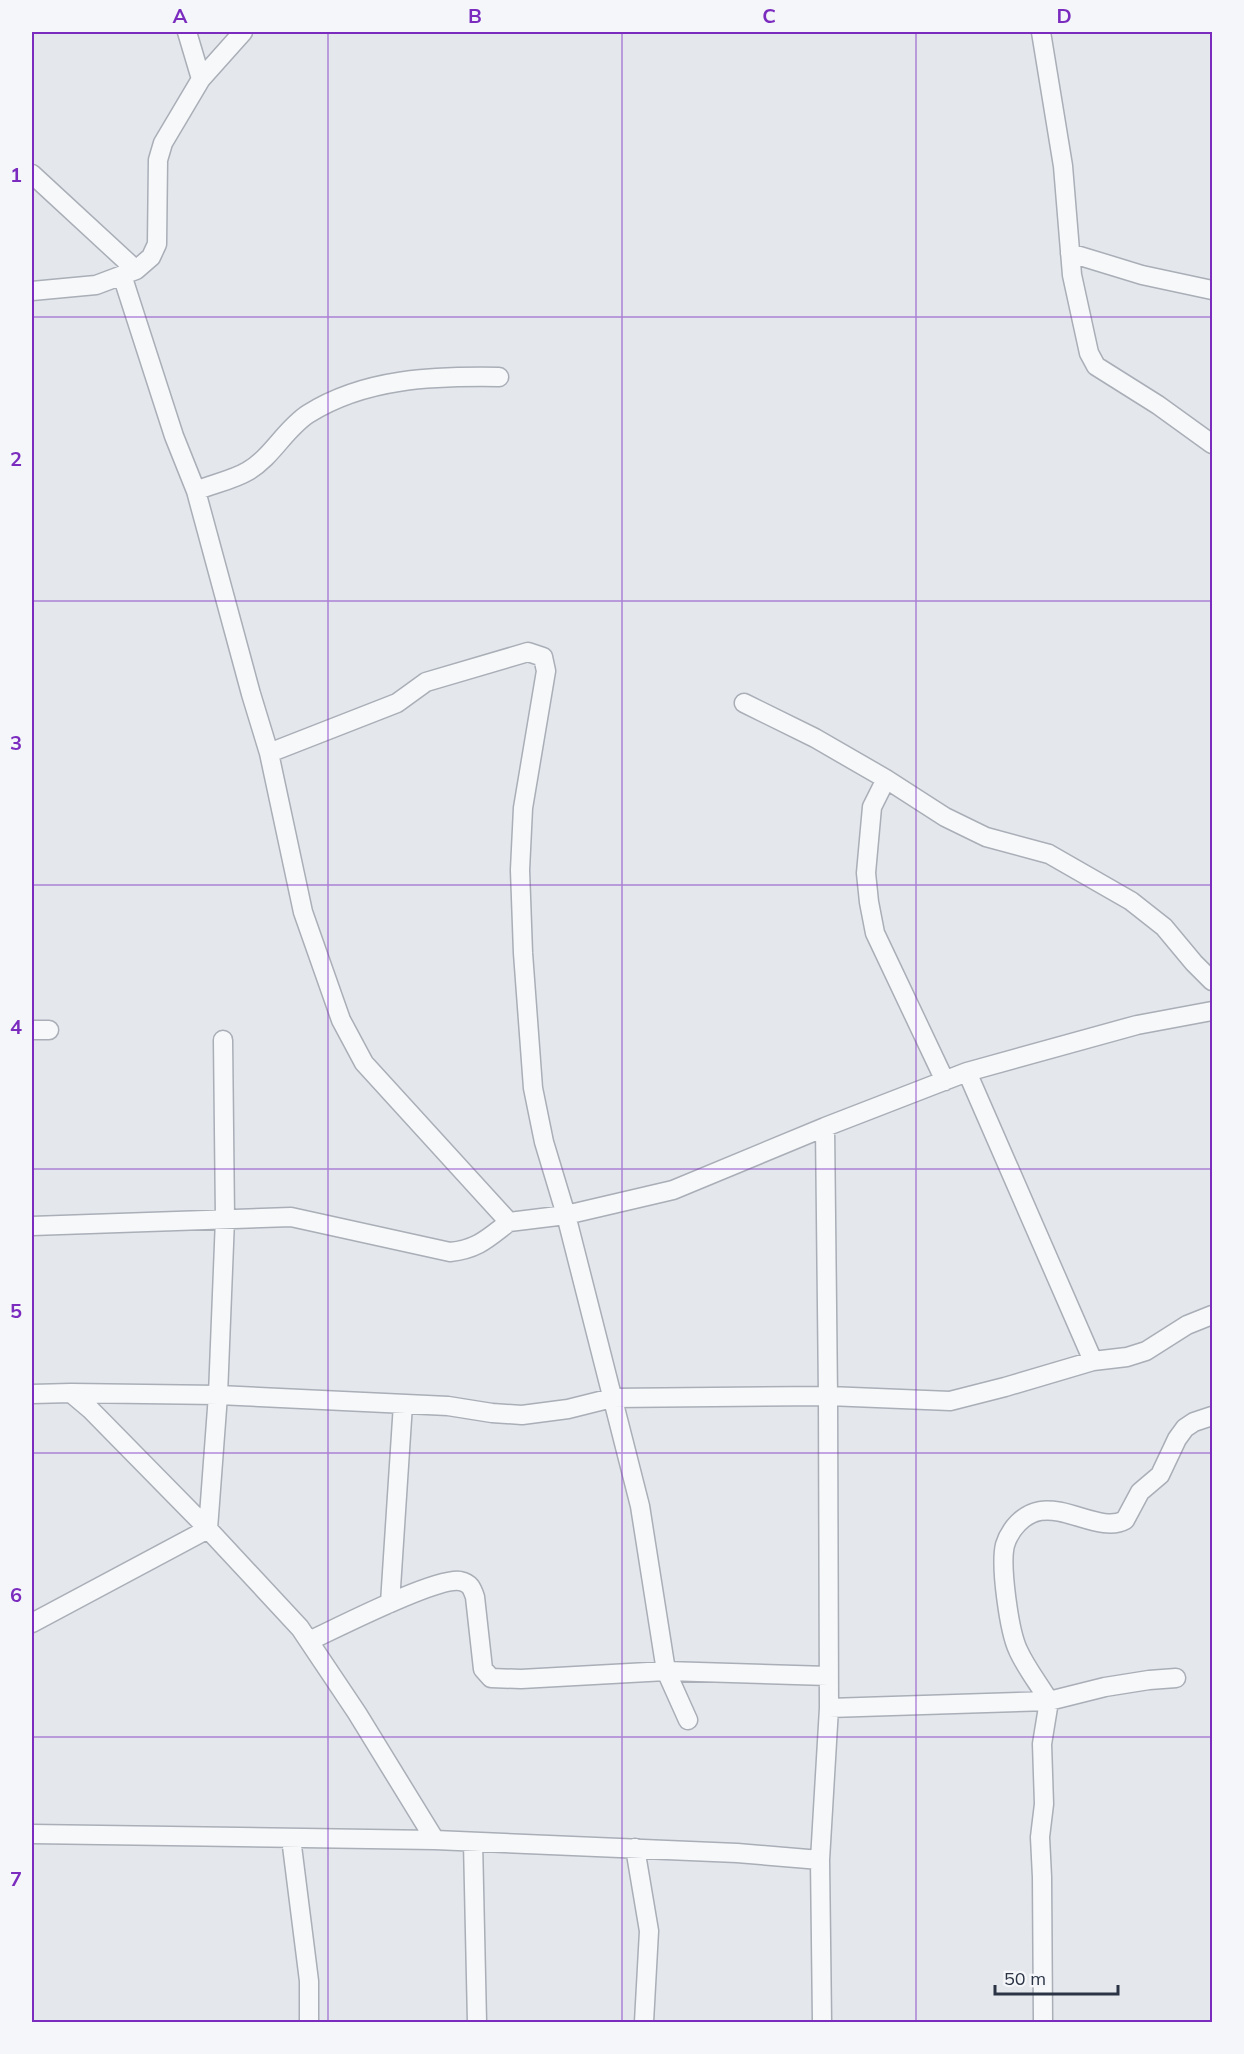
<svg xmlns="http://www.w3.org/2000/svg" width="1244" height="2054" font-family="Mulish,sans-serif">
<rect width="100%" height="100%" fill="#e4e7ec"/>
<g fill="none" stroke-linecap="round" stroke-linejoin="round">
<!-- minor casing -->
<g stroke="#a9aeb7" stroke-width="21">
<path id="minor" d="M187 32 201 79
M1041 32 1063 166 1072 275 1089 353 1096 366 1158 405 1212 444
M32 174 136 270
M1070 253 1142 275 1212 290
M122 275 174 436 196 491 251 694 269 753 303 912 341 1020 364 1063 509 1222 566 1215 673 1190 825 1127 967 1072 1137 1025 1212 1011
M32 291 96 285 136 270 151 257 157 244 158 160 163 143 201 79 243 32
M196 491C212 484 233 480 248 471 272 457 285 429 308 414 365 378 434 376 499 377
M744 703 815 738 886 779 945 817 986 837 1049 854 1131 901 1164 927 1194 963 1212 981
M269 753 397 703 426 682 528 652 543 657 546 671 523 808 520 870 523 953 533 1088 544 1142 566 1215 640 1506 666 1671 688 1720
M886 779 872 807 866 873 869 902 875 933 945 1081
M32 1030H49
M967 1072 1093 1361
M32 1226 291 1217 450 1252C478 1249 488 1238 509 1222
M71 1393 218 1395 448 1406 492 1413 522 1415 568 1409 612 1398 828 1396 950 1401 1005 1387 1093 1361 1127 1357 1146 1351 1187 1325 1212 1315
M32 1394 71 1393 90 1409 208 1529 300 1628 357 1713 435 1840
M390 1603 403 1404
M32 1623 208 1529 218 1395 225 1219 223 1040
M309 1641C337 1628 436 1577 460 1581 470 1583 472 1588 475 1597L483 1669 491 1678 521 1679 666 1671 828 1676
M829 1708 1049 1701 1105 1687 1149 1680 1176 1678
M32 1834 435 1840 737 1853 820 1860
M291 1838 309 1981V2022
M473 1842 477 2022
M635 1848 649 1931 644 2022
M822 2022 820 1860 829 1708 828 1396 825 1127
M1043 2022 1042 1877 1040 1837 1044 1804 1042 1744 1049 1701C1039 1684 1026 1668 1018 1650 1009 1631 1000 1565 1005 1545 1010 1529 1023 1514 1040 1511 1067 1506 1103 1533 1125 1520L1140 1492 1160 1475 1177 1439 1185 1428 1194 1422 1212 1416"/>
</g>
<!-- minor -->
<use href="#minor" stroke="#f7f8fa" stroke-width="18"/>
</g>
<!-- grid -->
<path fill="none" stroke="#7b2cbf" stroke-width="1.5" stroke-opacity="0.55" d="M328 32V2022M622 32V2022M916 32V2022M32 317H1212M32 601H1212M32 885H1212M32 1169H1212M32 1453H1212M32 1737H1212"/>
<!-- border -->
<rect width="1244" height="2054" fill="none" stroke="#f4f6f9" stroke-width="66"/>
<!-- scale -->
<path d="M995 1985v9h123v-9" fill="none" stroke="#2b3445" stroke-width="3"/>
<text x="1004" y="1985" font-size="18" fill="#2b3445" stroke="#f4f6f9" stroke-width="4.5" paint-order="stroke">50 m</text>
<rect x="33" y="33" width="1178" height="1988" fill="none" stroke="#7b2cbf" stroke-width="2"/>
<g font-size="20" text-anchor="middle" font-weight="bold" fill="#7b2cbf">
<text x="180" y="23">A</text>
<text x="475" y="23">B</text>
<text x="769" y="23">C</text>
<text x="1064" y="23">D</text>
<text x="16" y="182">1</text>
<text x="16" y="466">2</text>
<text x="16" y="750">3</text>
<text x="16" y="1034">4</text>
<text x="16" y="1318">5</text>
<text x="16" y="1602">6</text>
<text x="16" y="1886">7</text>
</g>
</svg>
